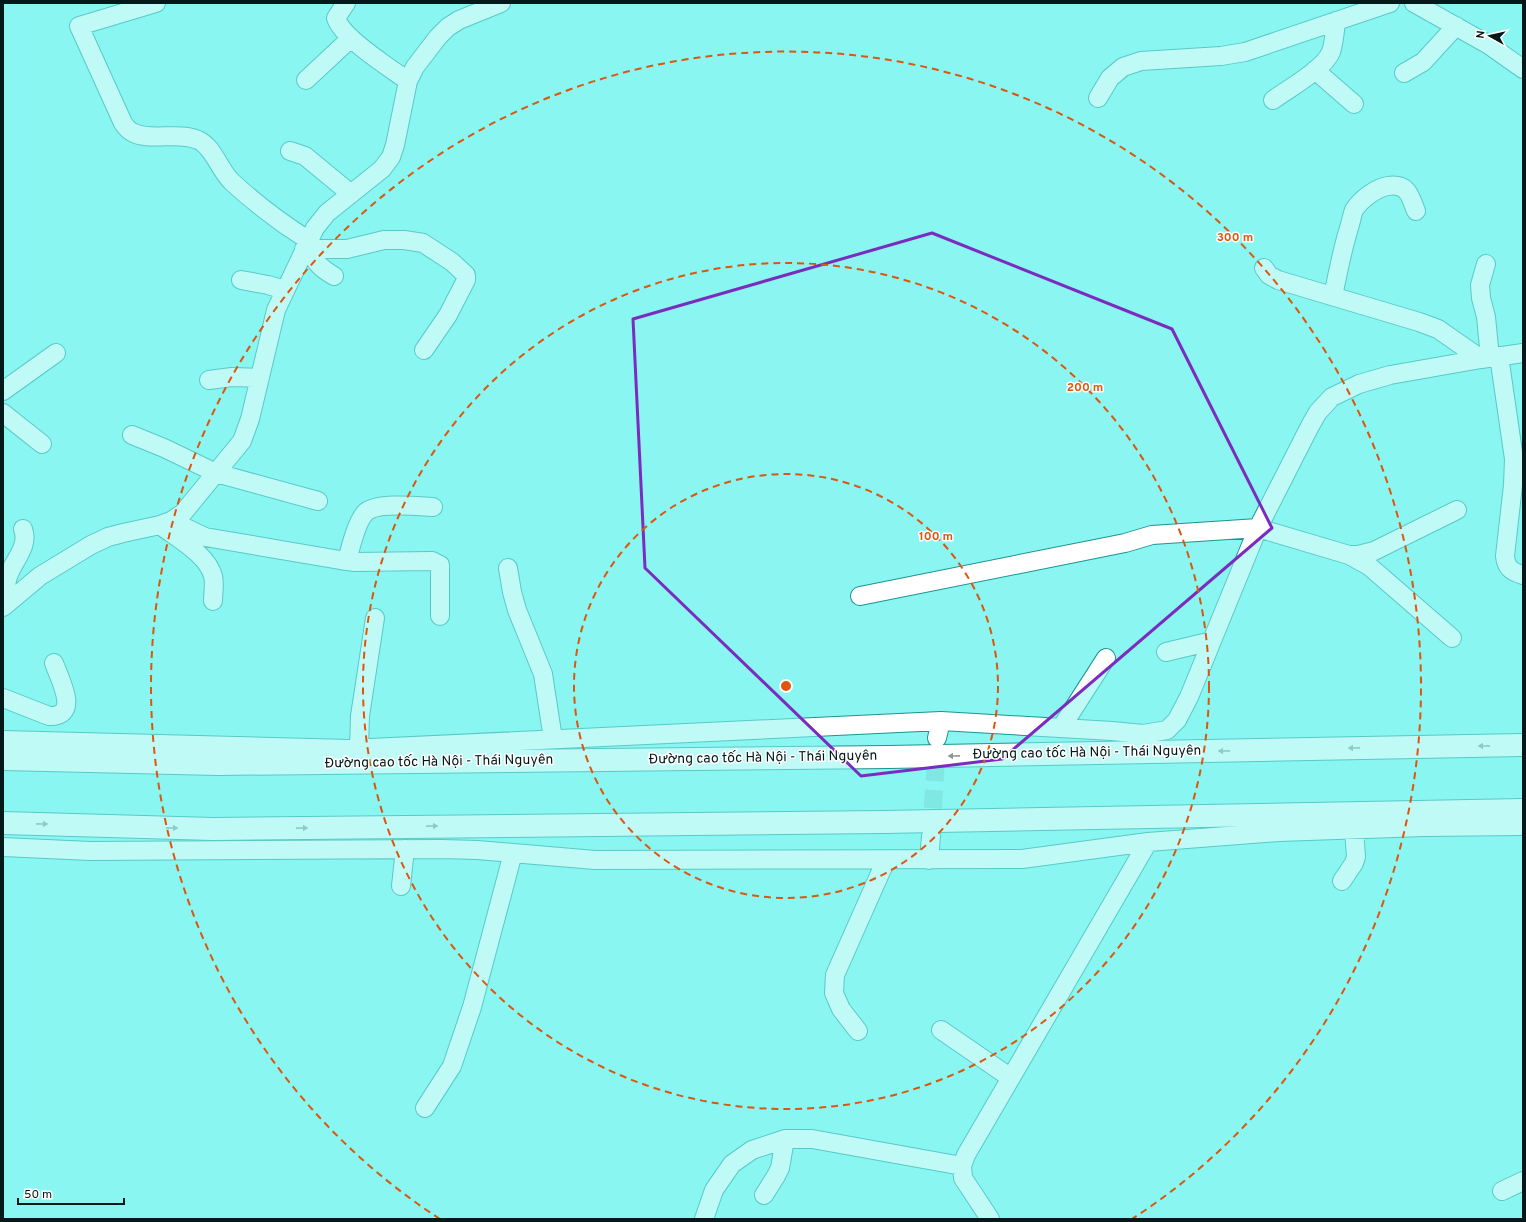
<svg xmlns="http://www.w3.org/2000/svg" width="1526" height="1222" font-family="Overpass,sans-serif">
<rect width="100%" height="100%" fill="#8af5f1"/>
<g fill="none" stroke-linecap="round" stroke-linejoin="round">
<!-- minor-tunnel -->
<path stroke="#76d4d1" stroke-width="18" stroke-dasharray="18 9" stroke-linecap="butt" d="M931 835 937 743"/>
<!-- minor casing -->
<g stroke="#1b9593" stroke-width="20">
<path id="minor" d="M156 3 79 26 123 123C125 126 128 130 132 132 148 142 179 131 198 140 213 146 220 171 232 182 256 204 281 223 308 240
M346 3 336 18C342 38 390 68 408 81
M1414 3 1489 45 1523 69
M1315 70 1354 104
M1404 73 1423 62 1456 26
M306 80 351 38
M1098 98 1110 78 1123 67 1141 61 1221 56 1245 52 1390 3
M1273 100C1288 89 1324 69 1331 52 1334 43 1335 31 1336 21
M290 151 305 156 351 194
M304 249H347L384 240H404L423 243 452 262 466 275V280L448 315 424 350
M309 249C316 263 320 268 334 276
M1486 264 1480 285 1481 298 1486 317 1490 358
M1264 268 1269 275 1278 280 1419 322 1438 329 1481 359
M241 280 268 285 285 290
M1333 296C1338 273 1342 250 1349 228 1351 222 1352 215 1354 210 1361 199 1376 188 1388 186 1408 183 1410 196 1416 211
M1499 356 1514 459 1513 485 1505 556C1506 568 1512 572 1523 575
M209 380 232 377 260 378
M3 391 56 353
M3 413 42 444
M132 435 164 448 216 473 318 501
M171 521 205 537 340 560 355 562 432 561 440 565V616
M160 525C178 539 207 554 213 576 215 584 213 593 213 601
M1349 555H1358L1374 551 1457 510
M347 561C350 549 357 520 366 512 377 502 418 506 433 507
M508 568 512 592 517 610 543 674 553 739
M860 596 1125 543 1152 535 1258 528 1349 555 1369 566 1452 638
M9 602C7 594 5 588 7 580 11 562 30 548 23 529
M3 607 40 576 91 545 108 537 123 533 160 525 171 521 183 513 242 441 250 419 276 310 315 228 327 213 382 169 391 157 395 145 408 81 415 67 438 37 448 27 459 20 501 3
M1166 652 1212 641
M3 698 49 716C81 717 60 680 54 663
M1061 728 1106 658
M937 738 941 721
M3 740 349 749 941 721 1112 731 1143 734 1167 730 1177 720 1189 697 1258 528 1310 426 1318 412 1332 397 1359 384 1390 375 1481 359 1523 353
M359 748 360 716 375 618
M3 847 90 851 441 849 477 850 595 860 1022 859 1148 842 1279 832 1424 827 1523 826
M929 860 931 836
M1342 881 1354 863 1356 857 1354 829
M401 886 405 849
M941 1030 1011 1078
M858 1031 841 1009 834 993 835 975 886 860
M425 1108 452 1066 472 1007 513 853
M1502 1191 1523 1181
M764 1195 776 1176 780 1168 785 1139
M704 1219 714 1190 732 1164 752 1150 785 1139H812L962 1166
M990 1219 963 1178 962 1166 966 1155 1148 842"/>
</g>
<!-- highway casing -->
<g stroke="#1b9593" stroke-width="24">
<path id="highway" d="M3 759 218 764 889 757 1523 745
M3 823 213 829 884 822 1523 810"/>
</g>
<!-- minor -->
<use href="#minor" stroke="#fff" stroke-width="18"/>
<!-- highway -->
<use href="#highway" stroke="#fff" stroke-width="22"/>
</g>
<!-- one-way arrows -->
<defs><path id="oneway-solid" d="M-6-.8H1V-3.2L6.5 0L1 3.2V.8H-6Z"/></defs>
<g fill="#8e9898">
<use href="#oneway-solid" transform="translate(1484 746) rotate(179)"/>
<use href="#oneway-solid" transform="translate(1354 748) rotate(179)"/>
<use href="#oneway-solid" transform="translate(1224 751) rotate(179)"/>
<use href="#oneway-solid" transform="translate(954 756) rotate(179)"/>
<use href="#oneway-solid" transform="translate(42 824) rotate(1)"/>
<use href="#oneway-solid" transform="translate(432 826) rotate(-1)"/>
<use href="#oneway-solid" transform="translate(172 828) rotate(1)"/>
<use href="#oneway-solid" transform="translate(302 828) rotate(-1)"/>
</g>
<!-- marked area -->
<path d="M0 0H1526V1222H0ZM932 233 1172 329 1272 528 1002 759 861 776 645 568 633 319Z" fill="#8af5f1" fill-opacity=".55" fill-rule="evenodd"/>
<path fill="none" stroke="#7b2cbf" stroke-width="3" stroke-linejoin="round" d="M932 233 1172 329 1272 528 1002 759 861 776 645 568 633 319Z"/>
<!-- distance rings -->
<g fill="none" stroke="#dd560d" stroke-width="2" stroke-dasharray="7 5">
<circle cx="786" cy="686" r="212"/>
<circle cx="786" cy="686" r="423"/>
<path d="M440 1219A635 635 0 1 1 1132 1219"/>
</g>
<g text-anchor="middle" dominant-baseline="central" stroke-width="3" stroke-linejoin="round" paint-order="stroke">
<!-- street labels -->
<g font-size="14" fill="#031919" stroke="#fff">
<text transform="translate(1087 753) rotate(-1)">Đường cao tốc Hà Nội - Thái Nguyên</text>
<text transform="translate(763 758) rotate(-1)">Đường cao tốc Hà Nội - Thái Nguyên</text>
<text transform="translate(439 762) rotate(-1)">Đường cao tốc Hà Nội - Thái Nguyên</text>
</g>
</g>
<circle cx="786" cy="686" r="6" fill="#dd560d" stroke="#fff" stroke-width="2"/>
<g font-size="12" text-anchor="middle" font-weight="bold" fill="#dd560d" stroke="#fff" stroke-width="3" stroke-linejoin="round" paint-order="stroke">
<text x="1235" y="241">300 m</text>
<text x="1085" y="391">200 m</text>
<text x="936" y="540">100 m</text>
</g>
<!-- border -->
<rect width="1526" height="1222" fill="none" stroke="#031919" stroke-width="8"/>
<!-- north arrow -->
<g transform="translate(1490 36) rotate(278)" stroke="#ffffff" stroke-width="3" paint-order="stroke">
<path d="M0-3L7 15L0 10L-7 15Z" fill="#031919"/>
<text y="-6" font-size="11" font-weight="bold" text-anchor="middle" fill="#031919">N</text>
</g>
<!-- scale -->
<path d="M18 1198v6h106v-6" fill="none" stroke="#031919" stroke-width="2"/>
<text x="24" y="1198" font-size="12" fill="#031919" stroke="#ffffff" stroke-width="3" paint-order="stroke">50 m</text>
</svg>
